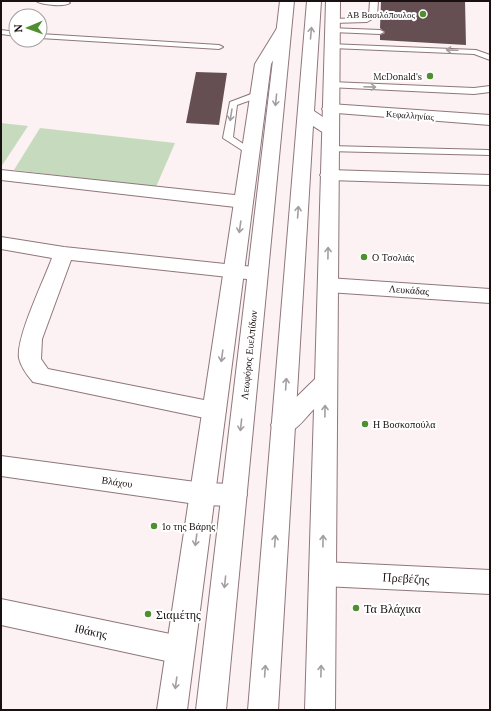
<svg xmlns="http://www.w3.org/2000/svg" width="491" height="711" font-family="Lora,serif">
<rect width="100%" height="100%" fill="#fcf1f3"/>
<!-- green -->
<path fill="#c6dbbe" d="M1 123 28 126 1 167Z
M40 128 175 143 156 187 14 170Z"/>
<!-- building -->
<path fill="#654f52" d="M381 1H465L466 45 380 40V35L385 33 380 28Z
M196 72 227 73 219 125 186 123Z"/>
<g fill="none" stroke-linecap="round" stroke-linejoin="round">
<!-- lane casing -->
<g stroke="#8f777b" stroke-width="2">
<path id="lane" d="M36 1H67L70 3C64 7 42 5 36 1Z
M370 1H378L377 16 367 22 332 23 328 21 332 19 365 18 369 15Z
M329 28 380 30 384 32 380 34 332 32 328 30Z
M1 30 16 32V36L1 34Z
M40 34 219 45 223 47 219 49 40 38Z
M329 44 476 50 490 55V60L474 54 332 48 328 46Z
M331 82 474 88 490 86V92L474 94 328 87 327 85 328 83Z
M259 91 263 94 262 96 237 105 233 137 254 151 256 153 251 156 223 138 230 102Z
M330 146 488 150 490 151V155L327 151 325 149 327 147Z"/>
</g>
<!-- street casing -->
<g stroke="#8f777b" stroke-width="2">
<path id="street" d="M330 104 490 115V125L324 112 322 109 324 106Z
M1 170 244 196 251 198 253 202 251 206 244 208 1 180Z
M329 170 490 175V185L329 180 323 179 320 175 323 171Z
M1 237 64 247 264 268 267 273 264 278 257 280 71 260 42 339 41 359 48 369 214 402 222 405 226 411 222 417 214 420 33 382C27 375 21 367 19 358 16 337 44 280 52 258L1 249Z
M328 278 490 289V303L328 292 321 290 318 285 321 280Z
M1 456 203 483 234 484 243 488 247 495 243 502 234 506 203 505 1 476Z
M323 562 490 570V594L323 586 313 583 309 574 313 565Z
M1 599 180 636 190 640 194 650 190 660 180 664 1 625Z"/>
</g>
<!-- secondary casing -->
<g stroke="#8f777b" stroke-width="2">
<path id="secondary" d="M326 1H340L335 710H305L314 409C302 421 293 438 275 432L271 425 275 418 315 379Z
M284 24 289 25 291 28 271 64 187 710H157L255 64 279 25Z"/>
</g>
<!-- primary casing -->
<g stroke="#8f777b" stroke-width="2">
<path id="primary" d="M280 1H294L226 710H196Z
M307 1H321L314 111 336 126 338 130 336 134C326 136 321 131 313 126L278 710H248Z"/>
</g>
<!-- lane -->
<use href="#lane" fill="#fff" fill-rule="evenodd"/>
<!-- street -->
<use href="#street" fill="#fff" fill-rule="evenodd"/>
<!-- secondary -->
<use href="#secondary" fill="#fff" fill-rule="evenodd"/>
<!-- primary -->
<use href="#primary" fill="#fff" fill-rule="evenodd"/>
</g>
<!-- one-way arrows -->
<defs><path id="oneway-shaft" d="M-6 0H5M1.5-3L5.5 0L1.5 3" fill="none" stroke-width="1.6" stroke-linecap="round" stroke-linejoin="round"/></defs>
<g stroke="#a39fa0">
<use href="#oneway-shaft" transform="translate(311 33) rotate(-85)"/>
<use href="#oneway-shaft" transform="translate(452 50) rotate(-178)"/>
<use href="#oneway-shaft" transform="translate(370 87) rotate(2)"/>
<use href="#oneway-shaft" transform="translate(276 100) rotate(96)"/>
<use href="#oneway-shaft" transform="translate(231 115) rotate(99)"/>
<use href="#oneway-shaft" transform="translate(298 212) rotate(-86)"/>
<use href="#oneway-shaft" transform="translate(240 227) rotate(98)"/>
<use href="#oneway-shaft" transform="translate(328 253) rotate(-89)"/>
<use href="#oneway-shaft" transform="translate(222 356) rotate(98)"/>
<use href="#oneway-shaft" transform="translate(286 384) rotate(-86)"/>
<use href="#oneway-shaft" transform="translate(325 411) rotate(-89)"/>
<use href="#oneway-shaft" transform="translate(241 425) rotate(96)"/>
<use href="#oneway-shaft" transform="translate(196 540) rotate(98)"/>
<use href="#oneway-shaft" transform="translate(275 541) rotate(-86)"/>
<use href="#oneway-shaft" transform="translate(323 541) rotate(-89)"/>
<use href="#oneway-shaft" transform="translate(225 582) rotate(96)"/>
<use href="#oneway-shaft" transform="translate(265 671) rotate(-86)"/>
<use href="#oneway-shaft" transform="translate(321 671) rotate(-89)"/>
<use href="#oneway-shaft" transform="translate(176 683) rotate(98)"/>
</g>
<!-- markers -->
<g fill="#508f30" stroke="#fff" stroke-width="1.5">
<circle cx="423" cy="14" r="4"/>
<circle cx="430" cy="76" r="4"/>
<circle cx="364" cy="257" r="4"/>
<circle cx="365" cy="424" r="4"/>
<circle cx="154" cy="526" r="4"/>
<circle cx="356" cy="608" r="4"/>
<circle cx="148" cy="614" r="4"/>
</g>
<g text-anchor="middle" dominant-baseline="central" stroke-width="4" stroke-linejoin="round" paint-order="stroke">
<!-- far-poi labels -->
<g font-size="9" fill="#181011" stroke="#fff" text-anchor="end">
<text x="415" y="14">ΑΒ Βασιλόπουλος</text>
<text x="422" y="76">McDonald's</text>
</g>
<!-- far-street labels -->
<g font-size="9" fill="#181011" stroke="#fff">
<text transform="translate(410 115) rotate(4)">Κεφαλληνίας</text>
</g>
<!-- poi labels -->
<g font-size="10" fill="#181011" stroke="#fff" text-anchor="start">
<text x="372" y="257">Ο Τσολιάς</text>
<text x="373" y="424">Η Βοσκοπούλα</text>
<text x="162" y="526">1ο της Βάρης</text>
</g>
<!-- street labels -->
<g font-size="10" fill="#181011" stroke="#fff">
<text transform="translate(409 290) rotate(4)">Λευκάδας</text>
<text transform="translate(249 355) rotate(-84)">Λεωφόρος Ευελπίδων</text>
<text transform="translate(117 482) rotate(8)">Βλάχου</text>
</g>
<!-- near-street labels -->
<g font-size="12" fill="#181011" stroke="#fff">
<text transform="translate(406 578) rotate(3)">Πρεβέζης</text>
<text transform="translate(91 631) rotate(12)">Ιθάκης</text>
</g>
<!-- near-poi labels -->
<g font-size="12" fill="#181011" stroke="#fff" text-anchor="start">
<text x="364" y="608">Τα Βλάχικα</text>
<text x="156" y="614">Σιαμέτης</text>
</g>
</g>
<!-- border -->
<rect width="491" height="711" fill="none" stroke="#181011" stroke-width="4"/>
<!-- north arrow -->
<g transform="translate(28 28) rotate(268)"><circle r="19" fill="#ffffff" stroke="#a39fa0"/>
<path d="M0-3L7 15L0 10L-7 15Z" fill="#508f30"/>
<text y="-6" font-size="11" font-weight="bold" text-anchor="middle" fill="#181011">N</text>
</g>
</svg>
